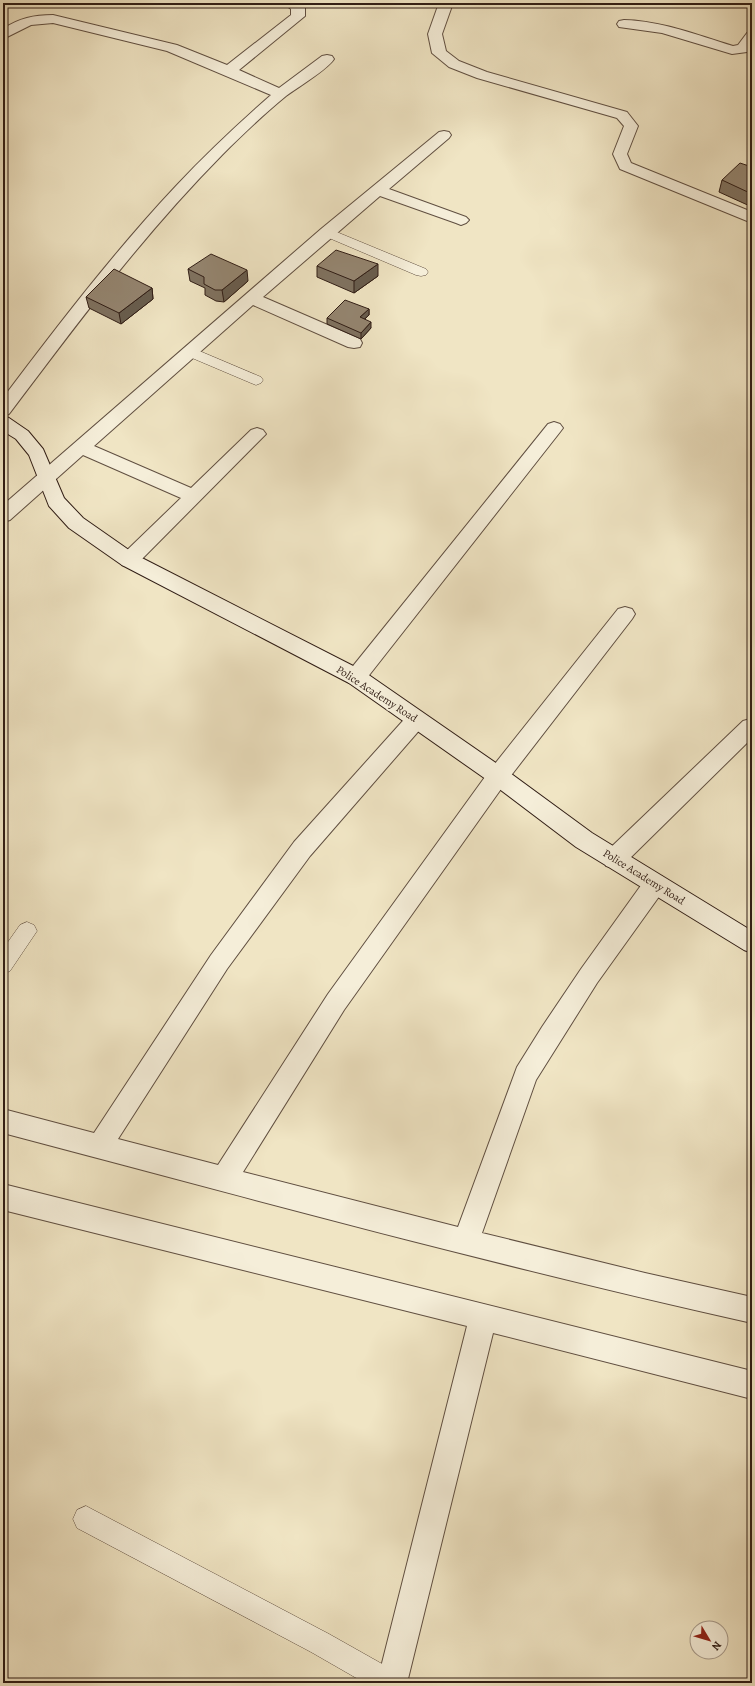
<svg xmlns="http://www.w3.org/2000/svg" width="755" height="1686" font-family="Alegreya,serif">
<rect width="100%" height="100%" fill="#f0e5c4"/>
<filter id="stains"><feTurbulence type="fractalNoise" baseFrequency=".005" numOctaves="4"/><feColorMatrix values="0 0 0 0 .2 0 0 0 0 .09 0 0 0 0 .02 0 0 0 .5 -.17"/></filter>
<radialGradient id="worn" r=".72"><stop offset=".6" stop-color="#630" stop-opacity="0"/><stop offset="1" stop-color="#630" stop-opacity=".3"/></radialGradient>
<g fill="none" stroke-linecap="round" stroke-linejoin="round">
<!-- lane casing -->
<g stroke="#604f41" stroke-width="1">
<path id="lane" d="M327 228 426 269 428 272 426 275 421 276 416 275 322 235 320 232 322 229Z
M190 347 261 377 263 380 261 383 256 385 251 383 185 355 183 352 185 349Z
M27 922 34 925 37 931 10 971 3 974V949L20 925Z
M86 1506 329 1634 400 1674 404 1683H365L311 1652 77 1528 73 1519 77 1510Z"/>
</g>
<!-- street casing -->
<g stroke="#604f41" stroke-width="2">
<path id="street" d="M283 3 303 4 305 7V16L239 70 279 88 322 56 327 55 332 56 334 59C327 70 298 87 286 96 264 114 242 135 222 155 143 235 76 325 9 414L3 416V398C58 325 114 252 176 186 206 154 238 124 271 95L167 51 53 23 31 25 3 39V29C19 18 34 15 53 15L177 45 227 65 291 15V9Z
M439 3H453L442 34 446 51 459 61 487 72 627 112 638 126 627 154 631 163 752 212V223L620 169 613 154 624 126 617 118 477 78 449 67 432 53 428 34Z
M624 20C662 21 697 35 733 46L738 45 747 33 752 32V45L747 52 732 54 662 33 619 27 617 24 619 21Z
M444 131 449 132 451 135 449 138 389 189 466 217 469 220 466 223 461 225 456 223 380 196 263 297 360 339 362 343 360 347 354 348 348 347 253 305 94 446 191 488 251 430 257 428 263 430 266 434 136 565 129 567 122 565 119 560 122 555 181 498 83 455 10 520 3 522V505L321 229 439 132Z
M554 422 560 424 563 428 560 432 363 683 356 685 349 683 346 677 349 671 548 424Z
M625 607 632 609 635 614 632 619 506 782 344 1010 243 1172 458 1227 517 1067 542 1027 581 969 647 877 655 874 663 877 666 884 663 891 597 983 536 1080 482 1233 645 1273 752 1297V1323C501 1267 252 1199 3 1133V1109L94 1133 211 955 294 842 409 714 416 712 423 714 426 720 423 726 310 856 227 969 118 1139 218 1165 328 994 490 770 618 609Z
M750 719H752V738L622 866 614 868 606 866 603 859 606 852 743 721Z
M3 1184 752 1371V1399L493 1333 407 1683H377L467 1326 3 1210Z"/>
</g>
<!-- secondary casing -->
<g stroke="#301d15" stroke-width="2">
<path id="secondary" d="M3 416 9 418 28 431 43 449 64 498 83 518 136 555 363 671 506 770 592 833 752 931V953L744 950 576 847 490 782 349 683 122 565 69 528 49 506 29 455 16 439 3 431Z"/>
</g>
<!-- lane -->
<use href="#lane" fill="#f5eed9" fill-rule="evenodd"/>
<!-- street -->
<use href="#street" fill="#f5eed9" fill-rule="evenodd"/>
<!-- secondary -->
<use href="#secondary" fill="#f5eed9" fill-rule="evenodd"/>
</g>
<!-- wall -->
<path fill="#7f7260" stroke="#301d15" d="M752 167V207L719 192 722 180Z
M317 266 378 276 354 293 317 277Z
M188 269 248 281 224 302 216 301 205 295V288L190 281Z
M152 288 153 299 121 324 89 308 86 297Z
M369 309V315L365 319 371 328 361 339 327 324V318Z"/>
<!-- shaded-wall -->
<path fill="#685d4e" stroke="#301d15" d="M378 264V276L354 293V281Z
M247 270 248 281 224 302 222 290Z
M152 288 153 299 121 324 119 313Z
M369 309V315L360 323V317Z
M371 322V328L361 339V333Z"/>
<!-- building -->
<path fill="#948570" stroke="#301d15" d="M740 163 752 167V194L722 180Z
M336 250 378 264 354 281 317 266Z
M211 254 247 270 222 290H215L204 284V277L188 269Z
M114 269 152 288 119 313 86 297Z
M345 300 369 309 360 317 371 322 361 333 327 318Z"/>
<g text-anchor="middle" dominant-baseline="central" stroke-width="4" stroke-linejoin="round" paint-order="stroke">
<!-- street labels -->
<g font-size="11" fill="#301d15" stroke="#f5eed9">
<text transform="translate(377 694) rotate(33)">Police Academy Road</text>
<text transform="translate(644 877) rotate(32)">Police Academy Road</text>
</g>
</g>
<!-- margin -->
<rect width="755" height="1686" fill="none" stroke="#f0e5c4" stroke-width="16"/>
<rect x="4" y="4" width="747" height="1678" fill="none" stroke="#301d15" stroke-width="2"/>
<rect x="8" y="8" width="739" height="1670" fill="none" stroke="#301d15"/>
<!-- north arrow -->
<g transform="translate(709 1640) rotate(128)"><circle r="19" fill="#f5eed9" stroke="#a69a8b"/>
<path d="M0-3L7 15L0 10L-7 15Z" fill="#8f2418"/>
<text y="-6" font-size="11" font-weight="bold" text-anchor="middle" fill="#301d15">N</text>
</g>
<rect width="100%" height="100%" filter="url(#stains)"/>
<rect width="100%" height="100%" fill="url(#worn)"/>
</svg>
